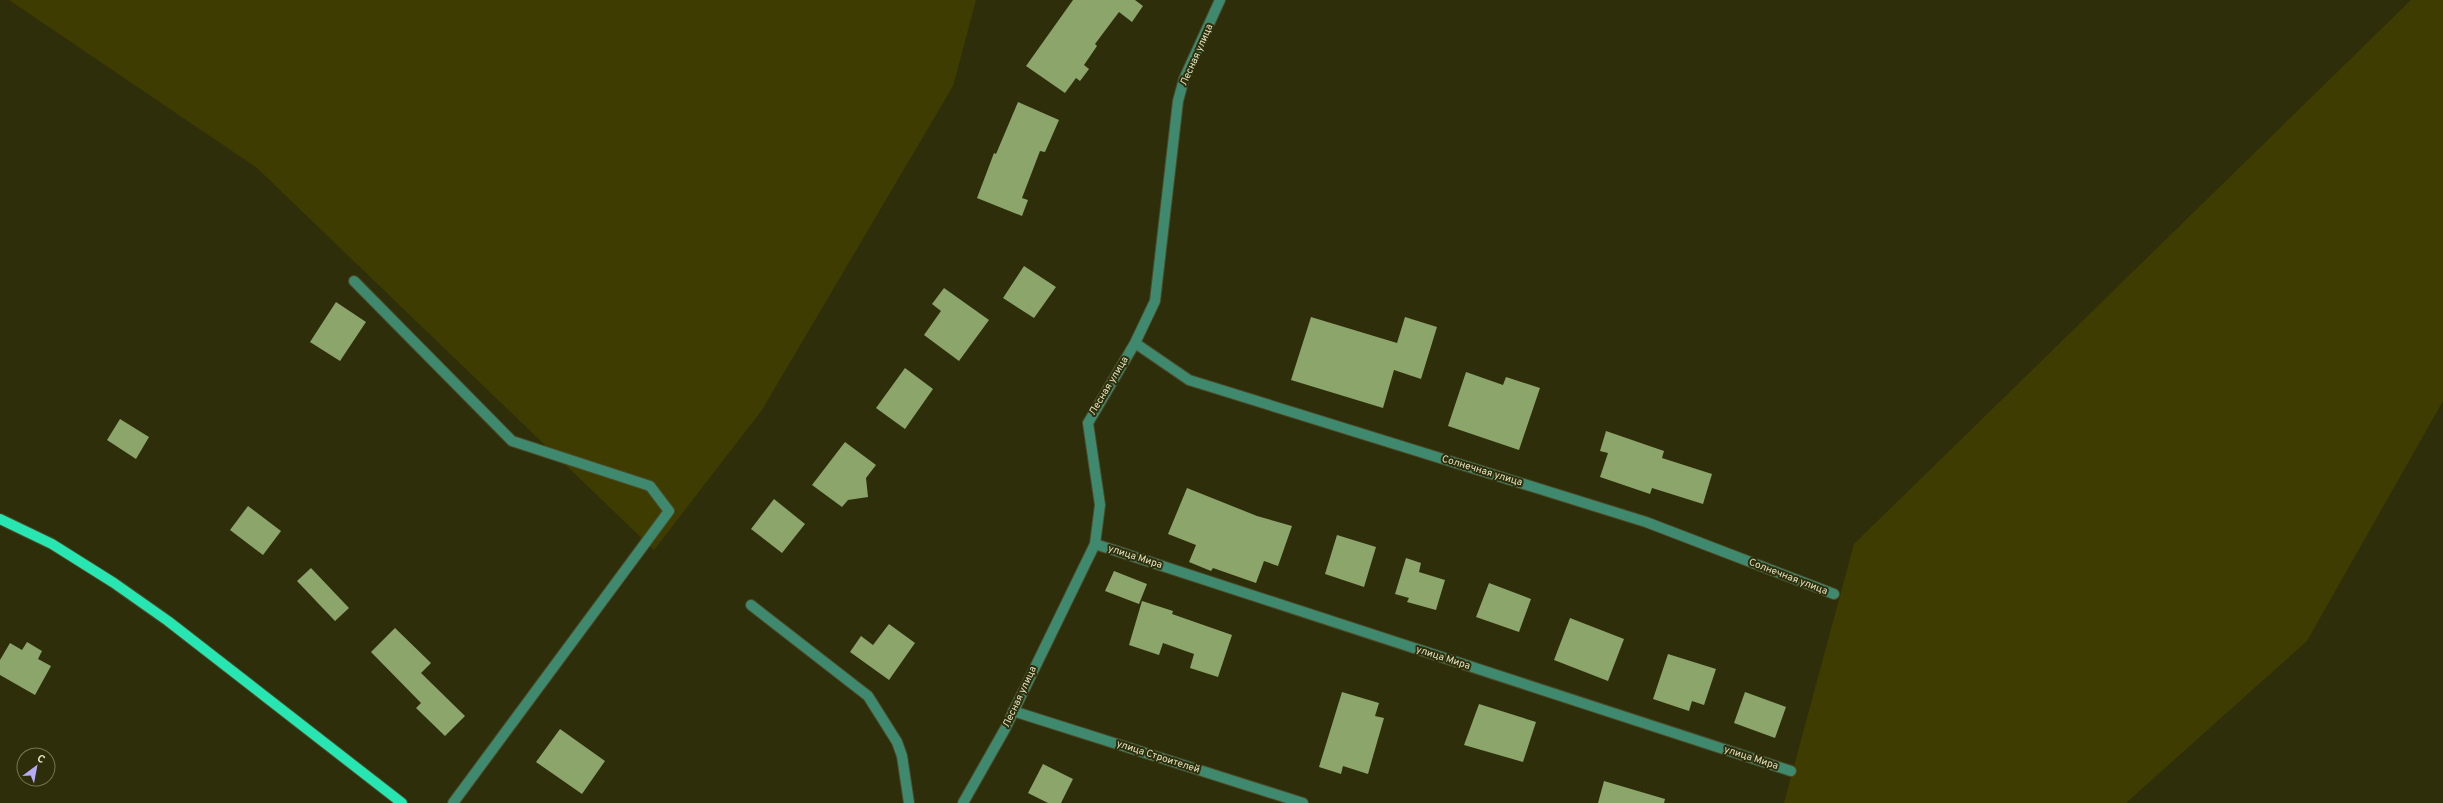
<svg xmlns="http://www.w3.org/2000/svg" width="2443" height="803" font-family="Overpass,sans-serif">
<rect width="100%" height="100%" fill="#2f2e0b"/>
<!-- green -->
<path fill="#3e3c00" d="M9 0H976L953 86 762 410 654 550 257 168Z
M2411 0H2443V401L2307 641 2126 803H1784L1854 544Z"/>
<!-- building -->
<path fill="#8ba56a" d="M1073 0H1135L1143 6 1132 22 1119 12 1095 44 1097 46 1084 65 1089 69 1080 81 1076 78 1065 93 1026 66Z
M1018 102 1059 120 1045 152 1040 151 1022 198 1028 200 1022 216 977 198 994 153 996 154Z
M1024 266 1056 287 1034 318 1003 298Z
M944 288 989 320 959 361 924 335 941 311 932 304Z
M336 302 366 322 340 361 310 342Z
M1311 317 1397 343 1405 317 1437 327 1421 379 1394 370 1383 408 1291 380Z
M905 368 933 389 905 429 876 408Z
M1466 372 1503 385 1506 377 1540 388 1519 450 1448 426Z
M120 419 149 437 136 459 107 440Z
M1606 431 1664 451 1662 458 1712 474 1703 504 1652 488 1650 494 1600 477 1608 453 1600 451Z
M845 442 876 465 866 478 868 497 848 500 842 507 812 485Z
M1187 488 1257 516 1292 526 1278 566 1264 561 1256 583 1213 568 1211 571 1189 562 1196 545 1168 534Z
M774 499 805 524 782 553 751 529Z
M248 506 281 531 263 555 230 530Z
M1337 535 1376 547 1364 587 1325 574Z
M1406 558 1421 563 1419 572 1445 580 1436 610 1407 602 1409 598 1395 594Z
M311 568 349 608 335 621 297 581Z
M1114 571 1147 584 1139 604 1105 591Z
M1489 583 1531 599 1519 632 1476 617Z
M1142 601 1173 611 1172 614 1232 635 1218 677 1190 668 1194 654 1163 643 1159 655 1129 645Z
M1570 618 1624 639 1608 681 1554 660Z
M889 624 915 643 889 680 850 652 861 636 873 645Z
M395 628 431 663 421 673 465 716 445 736 416 708 421 703 371 652Z
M27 642 42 651 38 659 51 666 35 695 0 675V660L10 643 22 650Z
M1668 654 1716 669 1704 705 1692 701 1689 711 1653 699Z
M1342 692 1379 703 1375 716 1384 718 1368 774 1343 766 1341 774 1319 767Z
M1745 692 1786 707 1775 738 1734 723Z
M1479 704 1536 722 1523 762 1464 745Z
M560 729 605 761 582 794 536 762Z
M1043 764 1073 779 1061 803H1048L1028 793Z
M1604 781 1665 799 1664 803H1598Z"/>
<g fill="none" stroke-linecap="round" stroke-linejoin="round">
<!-- minor casing -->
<g stroke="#4c4b28" stroke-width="12">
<path id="minor" d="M354 281 512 441 650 486 669 511 453 803
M1135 343 1189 380 1646 522 1834 594
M1095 544 1791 771
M751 605 868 696 897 742 902 756 909 803
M1013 711 1303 803
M963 803 1005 729 1095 544 1100 505 1088 423 1135 343 1155 301 1178 101 1184 79 1220 0"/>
</g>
<!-- major casing -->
<g stroke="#4c4b28" stroke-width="12">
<path id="major" d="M0 519 52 544 114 583 168 621 402 803"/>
</g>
<!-- minor -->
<use href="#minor" stroke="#3f896f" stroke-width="10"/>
<!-- major -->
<use href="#major" stroke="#28e6b2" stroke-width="10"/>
</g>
<g text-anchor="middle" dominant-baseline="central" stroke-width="4" stroke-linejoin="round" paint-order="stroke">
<!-- street labels -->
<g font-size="10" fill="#e2e3c2" stroke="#2f2e0b">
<text transform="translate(1197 55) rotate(-66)">Лесная улица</text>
<text transform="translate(1109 386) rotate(-59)">Лесная улица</text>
<text transform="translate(1482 471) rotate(17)">Солнечная улица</text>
<text transform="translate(1135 557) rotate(18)">улица Мира</text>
<text transform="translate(1788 577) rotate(21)">Солнечная улица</text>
<text transform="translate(1443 658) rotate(18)">улица Мира</text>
<text transform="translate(1020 697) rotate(-65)">Лесная улица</text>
<text transform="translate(1158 757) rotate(18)">улица Строителей</text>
<text transform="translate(1751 758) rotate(18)">улица Мира</text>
</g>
</g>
<!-- north arrow -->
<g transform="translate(36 767) rotate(32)"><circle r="19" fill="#2f2e0b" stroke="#777654"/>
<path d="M0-3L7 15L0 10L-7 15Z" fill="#b4acf9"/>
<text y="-6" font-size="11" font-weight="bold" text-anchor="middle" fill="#e2e3c2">С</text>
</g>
</svg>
